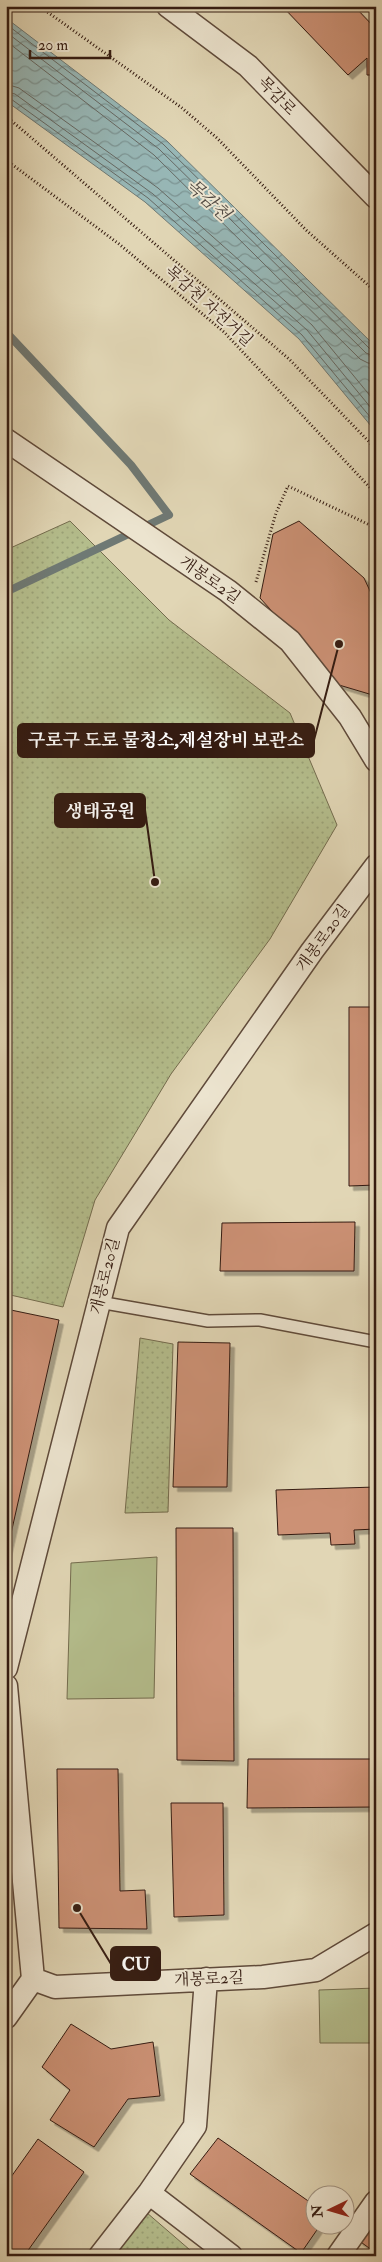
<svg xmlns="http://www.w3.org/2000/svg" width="382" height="2262" font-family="'IM FELL Double Pica','Noto Serif KR',serif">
<defs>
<pattern id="park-dots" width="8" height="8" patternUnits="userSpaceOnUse" patternTransform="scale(1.25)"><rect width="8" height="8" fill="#b4bd8c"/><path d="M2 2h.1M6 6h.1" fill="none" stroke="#9ba278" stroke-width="1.8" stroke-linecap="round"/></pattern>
<pattern id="water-waves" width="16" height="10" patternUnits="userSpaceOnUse" patternTransform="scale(1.25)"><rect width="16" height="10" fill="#97b7b6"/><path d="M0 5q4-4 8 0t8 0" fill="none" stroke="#7c9493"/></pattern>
<filter id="shadow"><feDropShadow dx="4.5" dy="4.5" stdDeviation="0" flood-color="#0004"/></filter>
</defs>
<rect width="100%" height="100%" fill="#e1d6b5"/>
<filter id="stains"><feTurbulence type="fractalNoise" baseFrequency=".004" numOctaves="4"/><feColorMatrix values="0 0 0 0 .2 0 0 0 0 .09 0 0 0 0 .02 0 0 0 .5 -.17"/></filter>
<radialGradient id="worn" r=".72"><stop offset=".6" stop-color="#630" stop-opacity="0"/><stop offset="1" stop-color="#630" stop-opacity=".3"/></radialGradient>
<!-- green -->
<path fill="#b4bd8c" stroke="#746c4e" d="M157 1557 154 1698 67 1699 71 1563Z
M376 1988V2043H320L319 1990Z"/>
<!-- park -->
<path fill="url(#park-dots)" stroke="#746c4e" d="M70 521 169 620 290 713 337 825 270 939 171 1074 95 1200 63 1307 6 1294V550Z
M140 1338 173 1344 168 1512 125 1513Z
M139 2206 197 2256H100Z"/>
<!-- water -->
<path fill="url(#water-waves)" stroke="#6f7974" d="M6 18 167 141 376 347V432L299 339 145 202 6 101Z"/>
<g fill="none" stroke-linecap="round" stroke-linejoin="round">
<!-- shore -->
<path stroke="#666964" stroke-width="1" d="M6 24 163 144 370 349 376 350
M6 32 159 149 366 353 376 357
M6 41 154 155 360 359 368 363 376 364
M6 84 19 88 158 188 312 325 376 403
M6 92 15 94 153 194 307 330 376 414
M6 98 11 99 148 198 302 335 376 424"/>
<!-- stream -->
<path stroke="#6f7974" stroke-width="8" d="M6 332 131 465 169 515 6 592"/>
</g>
<!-- building -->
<path fill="#cc9175" stroke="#341b11" filter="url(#shadow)" d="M282 6H354L376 29V75H367V58L348 75Z
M299 521 364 578 376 604V696L339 685 260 598 273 534Z
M349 1007H376V1185L349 1186Z
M355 1222 354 1271H220L222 1223Z
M6 1309 59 1320 6 1556Z
M178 1342 230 1343 227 1487H173Z
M376 1487V1529L354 1530 355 1544 331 1545 330 1533 278 1535 276 1490Z
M176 1528H233L234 1761 177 1760Z
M248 1759H376V1807L247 1808Z
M57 1769H118L120 1891 145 1890 147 1929 59 1928Z
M171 1803H223L224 1915 174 1917Z
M71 2024 111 2049 153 2042 160 2096 128 2099 94 2147 50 2120 70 2090 42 2067Z
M218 2138 314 2205V2224H321L301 2253 190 2174Z
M38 2139 84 2172 24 2256H6V2184Z
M376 2217V2253L358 2240Z"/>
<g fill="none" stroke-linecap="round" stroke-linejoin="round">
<!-- service casing -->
<g stroke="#5f4a3a" stroke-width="14">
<path id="service" d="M99 1302 208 1321 260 1320 376 1342"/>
</g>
<!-- minor casing -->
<g stroke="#5f4a3a" stroke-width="25">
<path id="minor" d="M168 6 248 66 376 197
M6 440 228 591 290 641 350 717 376 760
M6 1668 118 1228 312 951 376 866
M6 1686 33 1979 6 2017
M33 1979 55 1987 263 1977 316 1970 376 1934
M149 2193 231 2256
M100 2256 149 2193 195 2126 206 1979
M338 2256 376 2202"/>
</g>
<!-- path -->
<path stroke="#341b11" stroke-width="3" stroke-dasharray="1 2.5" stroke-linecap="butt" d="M39 6 182 108 217 138 306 230 376 292
M6 116 289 359 376 449
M6 160 119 244 224 332 376 494
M256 582 276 513 288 486 376 528"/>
<!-- service -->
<use href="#service" stroke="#ece4cf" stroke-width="11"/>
<!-- minor -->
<use href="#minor" stroke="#ece4cf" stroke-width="22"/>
</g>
<g text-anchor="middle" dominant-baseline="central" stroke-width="4" stroke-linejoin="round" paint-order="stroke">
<!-- street labels -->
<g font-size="16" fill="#341b11" stroke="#ece4cf">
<text transform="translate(277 96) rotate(46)">목감로</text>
<text transform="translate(209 306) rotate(42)">목감천 자전거길</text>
<text transform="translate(210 580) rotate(35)">개봉로2길</text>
<text transform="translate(323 938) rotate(-54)">개봉로20길</text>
<text transform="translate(105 1276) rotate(-76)">개봉로20길</text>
<text transform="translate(209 1979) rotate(-2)">개봉로2길</text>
</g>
<!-- water labels -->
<g font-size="18" font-style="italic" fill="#524a43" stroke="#ece4cf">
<text transform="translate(208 200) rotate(42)">목감천</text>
</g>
</g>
<!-- callouts -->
<path fill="none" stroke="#341b11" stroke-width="2" d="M339 644L314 740M155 882L145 810M77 1908L111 1964"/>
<g fill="#341b11" stroke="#ece4cf" stroke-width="2">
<circle cx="339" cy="644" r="5"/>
<circle cx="155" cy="882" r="5"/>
<circle cx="77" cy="1908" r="5"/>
</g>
<g fill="#341b11" stroke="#341b11" stroke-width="2">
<rect x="18" y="724" width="296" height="33" rx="5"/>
<rect x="55" y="794" width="90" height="33" rx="5"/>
<rect x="111" y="1947" width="49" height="33" rx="5"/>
</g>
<g font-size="18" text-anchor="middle" font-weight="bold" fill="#fff">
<text x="166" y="746">구로구 도로 물청소,제설장비 보관소</text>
<text x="100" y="817">생태공원</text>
<text x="136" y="1970">CU</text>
</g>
<!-- margin -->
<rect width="382" height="2262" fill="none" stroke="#e1d6b5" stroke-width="25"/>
<rect x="8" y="8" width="367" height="2247" fill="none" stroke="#341b11" stroke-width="2.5"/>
<rect x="12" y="12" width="357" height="2237" fill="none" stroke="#341b11"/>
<!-- north arrow -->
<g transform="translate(330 2210) rotate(265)"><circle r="24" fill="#ece4cf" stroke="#a29483"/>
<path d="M0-4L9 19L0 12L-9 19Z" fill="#8f2418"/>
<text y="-8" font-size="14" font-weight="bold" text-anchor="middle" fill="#341b11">N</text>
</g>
<!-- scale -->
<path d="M30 50v8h80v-8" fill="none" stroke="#341b11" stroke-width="2.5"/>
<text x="38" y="50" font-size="15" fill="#341b11" stroke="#ece4cf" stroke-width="4" paint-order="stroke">20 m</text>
<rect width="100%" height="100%" filter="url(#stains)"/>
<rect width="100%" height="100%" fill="url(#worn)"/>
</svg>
